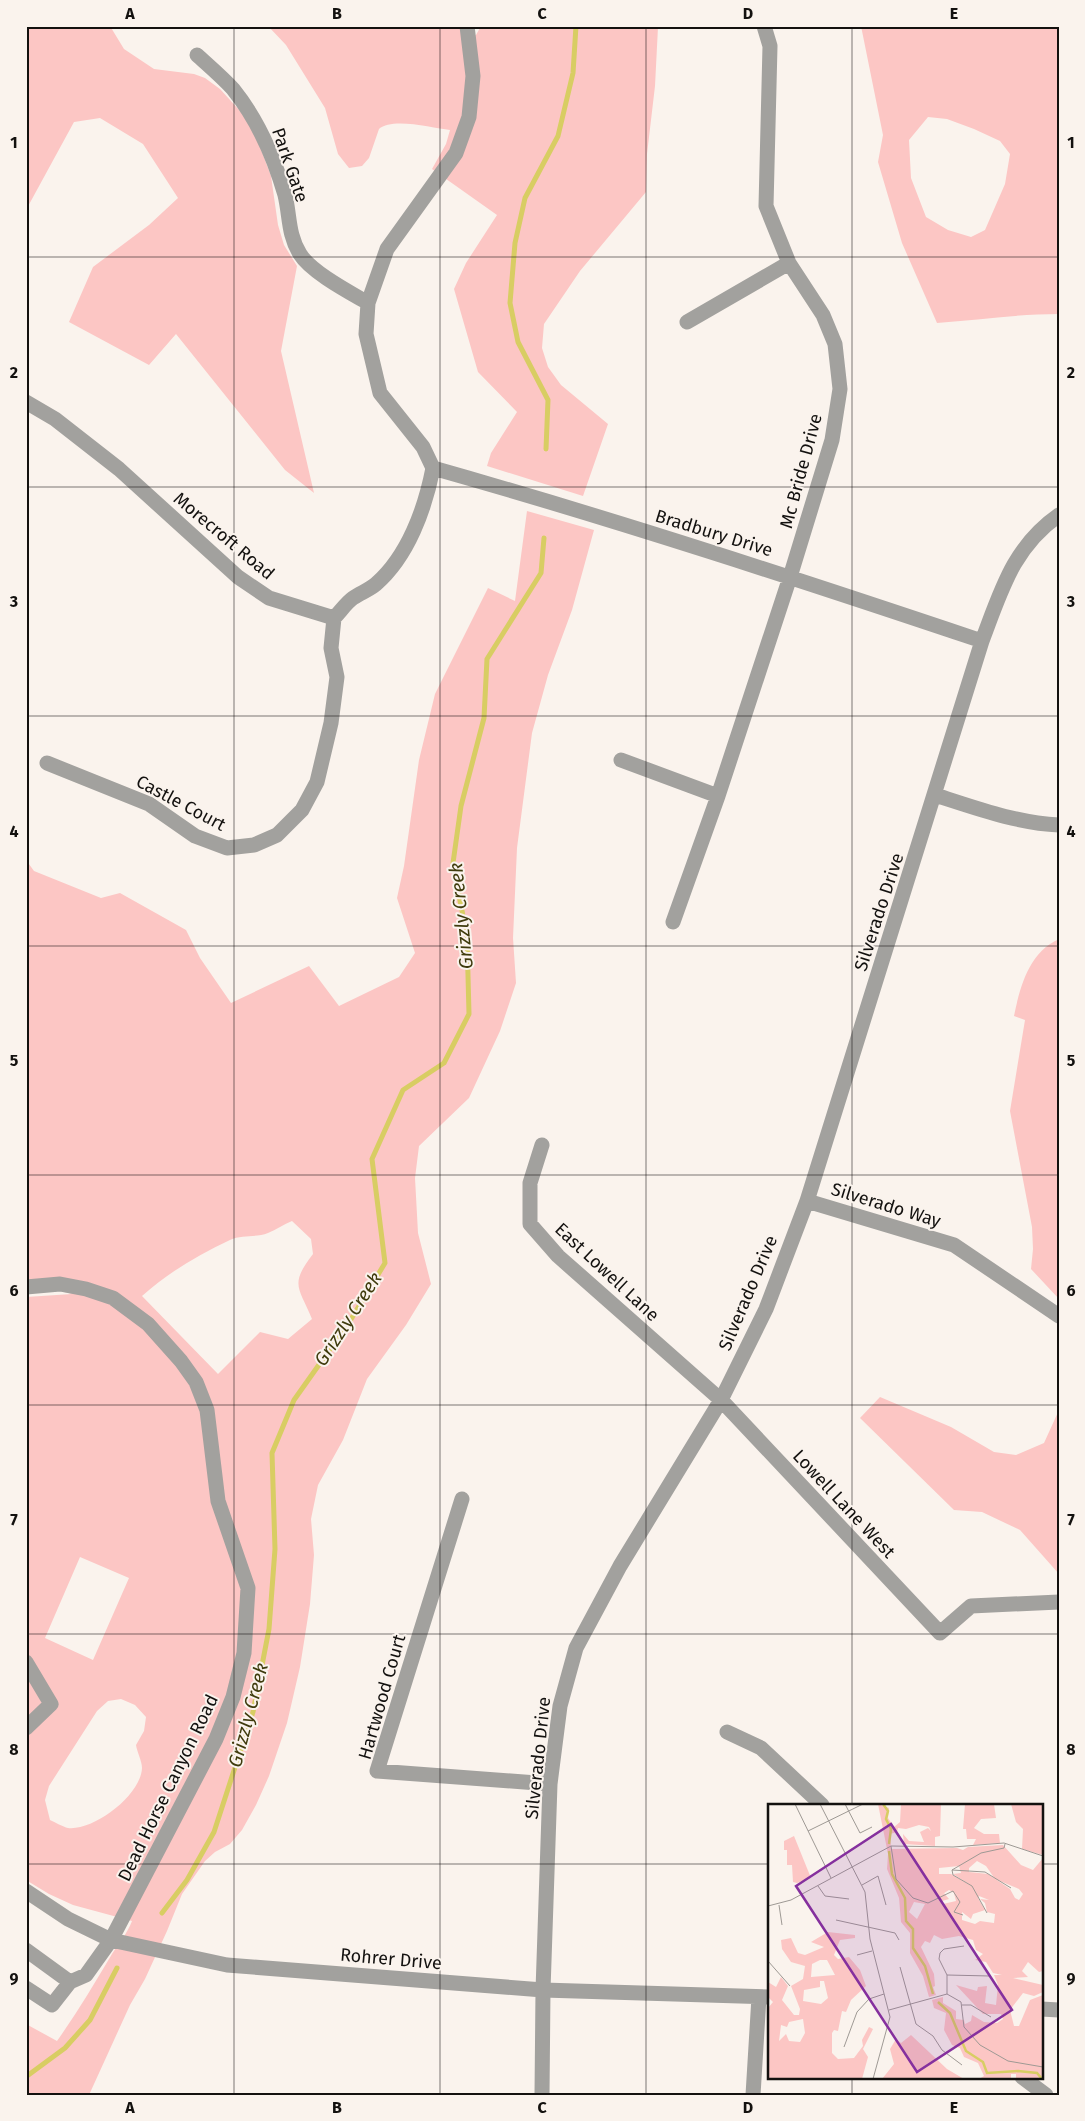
<svg xmlns="http://www.w3.org/2000/svg" width="1085" height="2121" font-family="'Fira Sans',sans-serif">
<rect width="100%" height="100%" fill="#faf3ed"/>
<!-- green -->
<path fill="#fcc6c4" fill-rule="evenodd" d="M26 26H110L124 49 154 69 194 74 205 78 220 89 251 123 271 176 278 225 284 245 297 266 281 351 314 493 285 470 176 334 149 365 69 322 93 267 149 225 178 198 143 144 100 118 74 122 26 210Z
M268 26H461L464 38 476 35 481 26 658 27 655 86 647 154 646 192 580 271 544 324 542 348 548 367 561 385 608 424 583 496 487 466 491 453 517 412 478 372 454 289 466 263 497 215 432 169 446 144 450 130C433 128 392 117 379 129L369 158 362 166 349 168 338 154 325 108 286 45Z
M861 26H1059V314C1018 314 978 320 937 323L902 243 878 162 883 135ZM928 117 947 119 974 129 1000 141 1010 154 1005 184 985 230 971 237 948 230 926 217 911 178 909 140Z
M527 511 594 530 572 610 548 675 532 733 517 848 513 938 516 983 500 1031 469 1098 419 1146 415 1178 418 1233 431 1284 406 1325 367 1379 343 1440 318 1485 311 1519 314 1555 310 1604 300 1667 287 1723 269 1776 256 1805 242 1830 230 1844 215 1852 205 1861 182 1894 167 1931 145 1979 130 2005 89 2095H26V2024L57 2041C77 2013 94 1984 112 1954 119 1943 127 1934 132 1921L73 1905 49 1894 26 1880V1297L72 1294 26 1282V860L34 871 101 898 120 893 186 930 200 958 231 1003 309 966 339 1006 399 977 415 953 397 898 404 866 419 760 435 694 488 588 515 601ZM292 1221 311 1239 313 1254C289 1285 299 1287 312 1319L288 1339 260 1332 218 1374 142 1296C169 1272 198 1255 230 1240 242 1234 256 1238 268 1233 276 1230 284 1224 292 1221ZM80 1557 129 1578 93 1660 45 1638ZM121 1699 135 1705 146 1717 144 1731 136 1745C137 1752 142 1761 142 1768 141 1795 94 1831 68 1828 63 1827 55 1822 50 1820L45 1800 49 1786 97 1711 108 1701Z
M1059 939V1299L1031 1269 1033 1249 1032 1227 1010 1111 1025 1020 1014 1016C1020 987 1029 952 1059 939Z
M880 1397 951 1427 994 1452 1016 1455 1044 1443 1059 1410V1574L1020 1530 982 1512 954 1510 860 1418Z"/>
<g fill="none" stroke-linecap="round" stroke-linejoin="round">
<!-- stream -->
<path stroke="#d8cd63" stroke-width="5" d="M546 449 548 400 518 342 510 303 515 243 525 198 558 136 573 73 576 26
M162 1913 187 1880 214 1832 253 1712 269 1629 275 1549 272 1453 294 1400 350 1321 385 1263 372 1159 403 1090 444 1063 469 1014 467 937 453 863 461 806 484 718 487 659 541 573 544 538
M26 2078 27 2076 65 2048 90 2020 117 1968"/>
<!-- minor -->
<path stroke="#a2a19e" stroke-width="15" d="M197 55C209 66 222 77 233 89 258 120 274 157 285 195 290 216 288 235 300 254 311 272 349 292 368 303
M687 322 789 263
M26 402 55 419 119 469 238 577 269 598 334 618C340 612 346 603 353 598 360 593 369 590 376 584 408 556 425 509 433 468
M433 468C617 520 800 580 982 641
M433 468 423 447 380 393 366 334 368 303 387 249 456 153 469 117 473 76 467 26
M621 760 718 796
M47 763 149 804 195 836 227 848 254 845 277 835 302 810 317 782 331 723 337 677 331 648 334 618
M935 795C976 808 1016 823 1059 825
M673 922 718 796 790 577 832 440 840 389 835 344 823 315 789 263 766 206 770 46 764 26
M542 1145 530 1183V1224L558 1256 721 1400 940 1633 971 1606 1059 1602
M807 1201 954 1245 1059 1316
M26 1287 60 1284 86 1289 113 1298 148 1324 181 1361 196 1382 207 1410 218 1501 248 1588 244 1653 233 1697 216 1739 111 1940 86 1975 70 1982 52 2005 26 1988
M462 1499 377 1771 550 1784
M26 1662 51 1704 26 1728
M727 1732 761 1748 822 1805
M26 1891 68 1919 111 1940 227 1965 543 1990 769 1997
M26 1950 70 1982
M1041 2009 1059 2010
M1022 2077 1046 2095
M542 2095 543 1990 550 1784 560 1706 576 1648 620 1566 721 1400 766 1309 807 1201 982 641C1001 591 1013 547 1059 515
M753 2095 759 1997"/>
</g>
<!-- grid -->
<path fill="none" stroke="#13110f" stroke-width="1" stroke-opacity="0.55" d="M234 26V2095M440 26V2095M646 26V2095M852 26V1805M26 257H1059M26 487H1059M26 716H1059M26 946H1059M26 1175H1059M26 1405H1059M26 1634H1059M26 1864H769M1041 1864H1059M852 2077V2095"/>
<g text-anchor="middle" dominant-baseline="central" stroke-width="4" stroke-linejoin="round" paint-order="stroke">
<!-- street labels -->
<g font-size="18" fill="#13110f" stroke="#faf3ed">
<text transform="translate(290 165) rotate(71)">Park Gate</text>
<text transform="translate(801 471) rotate(-75)">Mc Bride Drive</text>
<text transform="translate(714 533) rotate(17)">Bradbury Drive</text>
<text transform="translate(224 536) rotate(40)">Morecroft Road</text>
<text transform="translate(181 803) rotate(28)">Castle Court</text>
<text transform="translate(879 912) rotate(-72)">Silverado Drive</text>
<text transform="translate(886 1205) rotate(17)">Silverado Way</text>
<text transform="translate(607 1272) rotate(43)">East Lowell Lane</text>
<text transform="translate(748 1293) rotate(-67)">Silverado Drive</text>
<text transform="translate(844 1504) rotate(47)">Lowell Lane West</text>
<text transform="translate(382 1697) rotate(-74)">Hartwood Court</text>
<text transform="translate(538 1758) rotate(-84)">Silverado Drive</text>
<text transform="translate(168 1788) rotate(-64)">Dead Horse Canyon Road</text>
<text transform="translate(391 1959) rotate(5)">Rohrer Drive</text>
</g>
<!-- water labels -->
<g font-size="19" font-style="italic" fill="#3f3b0d" stroke="#faf3ed">
<text transform="translate(461 916) rotate(-96)">Grizzly Creek</text>
<text transform="translate(348 1319) rotate(-57)">Grizzly Creek</text>
<text transform="translate(248 1715) rotate(-75)">Grizzly Creek</text>
</g>
</g>
<!-- overview -->
<g transform="translate(768 1804)">
<rect width="275" height="275" fill="#faf3ed"/>
<path d="M110 0 121 4 120 14 126 23 132 18 133 0H173L172 32 167 33V42L136 40 135 30 141 37 156 38 152 28 160 24 163 27 161 23 151 21 138 25 130 24 129 28 122 30 123 45 189 44 195 46 200 43 235 41 253 61 265 66 275 54V167L271 168 260 158 254 167 260 173 245 174 275 181V188L266 192 255 189 242 206 246 222H251L262 196 275 191V275H248V270H243V275H211L216 272 210 259 196 253 192 244 184 241 176 226 178 209 166 204 164 196 175 193V199L188 207V215L196 216 197 220 203 217 204 211 216 218 229 219 235 215 233 210H215L188 181 209 187 210 183 219 182 217 199 228 201 230 181 226 171H234L225 169 218 158 207 156 215 150 208 146 205 136 191 132 174 135 166 131 162 139 157 137 153 143 166 170 167 182 165 183 168 191 161 193 155 172 142 149V129L133 118 131 94 119 65 120 50ZM209 57 218 62 227 75 251 85 255 90 251 96 247 94 242 85 220 70 201 68V64ZM191 62 193 69 185 70 202 81 183 70H171V64ZM181 86 190 91 186 89 188 97 175 100 174 97 181 95 176 89 162 98ZM211 92 221 96 212 95 217 99 219 108 227 110 226 119 212 117 207 120 194 116V108L203 115 205 110 217 106 210 94ZM146 98 157 100 149 115 141 108ZM197 0H226L228 14 213 15 206 24 216 30H231L232 39 205 41 208 35H199L198 25H195ZM243 0H275V51L254 45 255 25 248 18ZM26 32 43 74 29 79 25 78 24 61H19V46H16V37ZM60 128 87 131V134L72 136 66 151 70 155 81 153 92 166 98 182 83 196 78 208 74 207 70 227 66 226 64 229V249L70 255 86 254 95 242 94 236 101 223 105 225 95 245 100 253 94 275H0V204L5 198 0 193V178L8 183 13 173 20 182 14 196 26 211H31L32 205 23 182 35 175 37 162 23 158 14 145 13 136 23 134 30 149 37 151 56 143 43 138ZM52 156H59L67 171 43 173 44 160ZM52 177H56L60 194 53 200 35 197 36 186 52 183ZM35 215 37 229 32 238 21 237 18 230 11 237 13 221 19 223 21 218ZM143 231 179 265 196 275H114L126 260 122 245 128 235 133 239Z" fill="#fcc6c4" fill-rule="evenodd"/>
<path fill="none" stroke="#d8cd63" stroke-width="2.5" d="M115 0 120 7 118 15 123 25 121 40M121 47 124 70 137 94 138 117 145 125V144L157 162 165 190M170 198 182 209 198 247 215 258 219 269 250 267 269 269 274 275"/>
<path fill="none" stroke="#9e9994" stroke-width="1" d="M27 0 63 74M52 0 97 88 102 135 122 213 105 275M77 0 92 29 104 23M40 27 95 0M237 40 236 44 213 49 184 66 217 68 243 84M123 42 128 75 145 94 160 99 185 87 192 98 186 108 195 111M184 66 185 71 204 82 219 109M94 81 110 72 118 101M50 82 57 92 81 95M11 101 14 121M0 102 23 96 123 42 185 43 236 39 275 52M68 116 127 129 131 136M89 151 104 147M0 157 22 182M132 163 148 220 165 232 174 246 194 261M179 171 171 155 172 149 176 145 196 142M179 190 193 198 196 223 212 241 240 257 275 263M179 190V171L222 172M194 201H203L223 213M121 206 179 190M76 243 89 208 101 195 116 190"/>
<path fill="#85309e" fill-opacity="0.15" stroke="#85309e" stroke-width="2.5" d="M123 20 244 206 149 268 28 82Z"/>
<rect width="275" height="275" fill="none" stroke="#13110f" stroke-width="2.5"/>
</g>
<!-- border -->
<rect width="1085" height="2121" fill="none" stroke="#faf3ed" stroke-width="55"/>
<rect x="28" y="28" width="1030" height="2066" fill="none" stroke="#13110f" stroke-width="2"/>
<g font-size="16" text-anchor="middle" font-weight="bold" fill="#13110f">
<text x="130" y="19">A</text>
<text x="337" y="19">B</text>
<text x="542" y="19">C</text>
<text x="748" y="19">D</text>
<text x="954" y="19">E</text>
<text x="14" y="148">1</text>
<text x="1071" y="148">1</text>
<text x="14" y="378">2</text>
<text x="1071" y="378">2</text>
<text x="14" y="607">3</text>
<text x="1071" y="607">3</text>
<text x="14" y="837">4</text>
<text x="1071" y="837">4</text>
<text x="14" y="1066">5</text>
<text x="1071" y="1066">5</text>
<text x="14" y="1296">6</text>
<text x="1071" y="1296">6</text>
<text x="14" y="1525">7</text>
<text x="1071" y="1525">7</text>
<text x="14" y="1755">8</text>
<text x="1071" y="1755">8</text>
<text x="14" y="1984">9</text>
<text x="1071" y="1984">9</text>
<text x="130" y="2113">A</text>
<text x="337" y="2113">B</text>
<text x="542" y="2113">C</text>
<text x="748" y="2113">D</text>
<text x="954" y="2113">E</text>
</g>
</svg>
